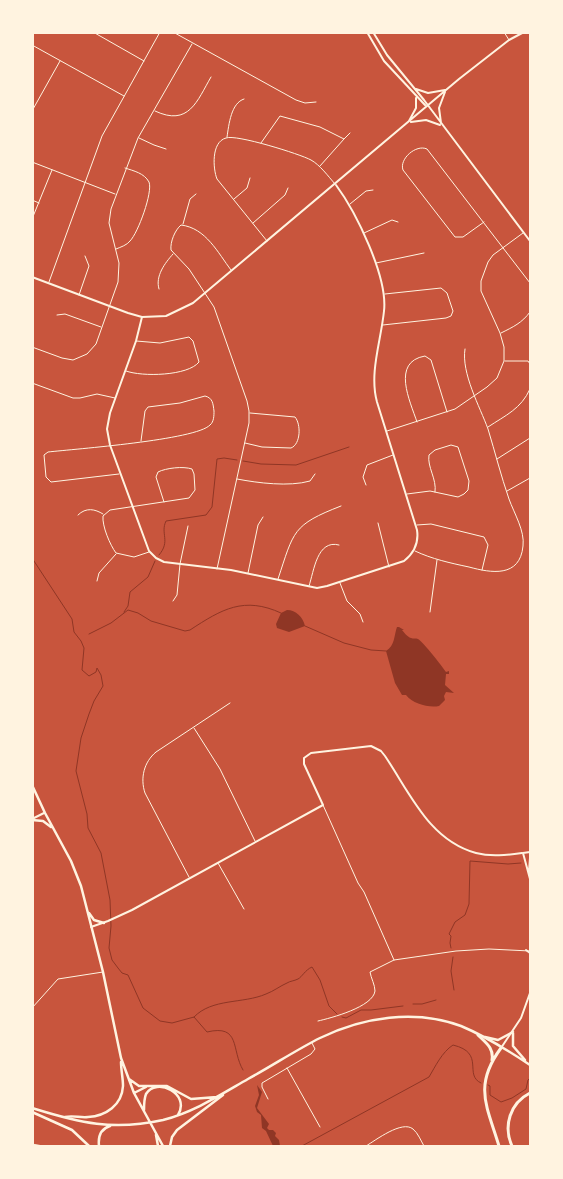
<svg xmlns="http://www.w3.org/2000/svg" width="563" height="1179" font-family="Roboto,sans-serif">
<rect width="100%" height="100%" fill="#c8553d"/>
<!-- water -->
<path fill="#8f3625" d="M287 610C296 610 303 617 305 626L289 632 277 628 276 624 281 613Z
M397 627H399L404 630H402C404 632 407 637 411 638 413 639 416 638 418 639 425 644 441 665 446 672L449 671V674H446L445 685 454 693 446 692 444 696 445 700 439 706C429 708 413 704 406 695H402L395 683 386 651C395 646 394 635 397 627Z
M257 1085 262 1092 257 1108 269 1124 267 1128 269 1130H273L276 1133 275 1136 279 1140 280 1146H273L266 1131 262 1128 261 1115 257 1112 255 1106 259 1095Z"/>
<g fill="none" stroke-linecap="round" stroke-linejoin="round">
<!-- stream -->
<path stroke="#8f3625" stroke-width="1" d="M243 461 261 464 296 465 349 447
M159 555C171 541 160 534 166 521L206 515 212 507 217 459 224 458 237 460
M32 558 72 619 74 632 81 641 84 648 82 670 89 676 96 672 97 668 101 675 103 686 94 701 89 714 81 738 76 771 87 814 88 828 101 853 110 900 111 926 109 948 112 960 118 968 122 973 128 975 143 1008 160 1021 172 1023 194 1017 207 1032C241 1024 231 1050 243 1070
M124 612 128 606 130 592 148 577 155 561
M305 626 344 643 371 650 386 651
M89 634 111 623 128 610 138 613 151 621 185 631 190 630C222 609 244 596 281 613
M451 948 450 943 451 936 449 934 455 922 465 915 469 904 470 861 508 864 521 863
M453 957 451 971 454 990
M413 1004H422L436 1000
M194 1017C212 998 243 1004 266 994 274 991 280 986 287 983 290 981 294 981 298 979 302 977 305 970 312 967L320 980 329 1006 337 1014
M342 1017 346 1018 361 1010H371L403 1006
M488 1085 490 1086V1095L501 1102 512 1098 526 1089 528 1080 530 1078
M302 1146 429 1077C435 1067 442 1052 453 1045 486 1053 463 1075 481 1083"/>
<!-- minor -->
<path stroke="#fff3e0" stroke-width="1" d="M93 32 144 61
M173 32 296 100 305 103 316 102
M504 32 509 40
M32 45 124 96
M32 111 60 61
M155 111C189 127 197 101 211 77
M227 137C229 124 231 103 244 99
M139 138 154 145 166 149
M344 139 350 133
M261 143 280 116 320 127 344 139 320 166
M32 162 115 194
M234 199 247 188 250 178
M32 200 39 203
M350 204 366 191 373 190
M32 219 52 170
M484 222 463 237H455L403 170C399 159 416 144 427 149L530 283
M253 223 285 195 288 188
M183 224 190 199 196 194
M364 233 392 220 398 222
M267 241 217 179C213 169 211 142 226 138 236 134 300 154 311 160 320 165 328 176 335 184
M116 249C121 247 127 245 130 241 138 233 153 192 149 182 144 173 134 171 125 168
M376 263 424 253
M49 282 102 136 160 32
M159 289C155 276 165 263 173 254
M79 295 89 266 85 256
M57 315 65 314 101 327
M383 325 446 318 451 316 453 311 447 293 441 288 385 294
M501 333C513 327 522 323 530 312
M32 347 62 358 73 360 87 354 96 344 118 282 119 263 109 223 111 209 138 138 192 44
M505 361H528L530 364
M126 371C142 377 188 376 199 362L193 341 189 337 160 343 136 341
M32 383 73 398H80L97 394 115 398
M417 422C410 401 391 362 425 356L431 360 447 412
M488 427C506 415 521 409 530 389
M387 431 455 409 487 387 497 378 504 361V347L500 333 481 291V281L488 262 493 255 523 233
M245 443 262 447 291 448C301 444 301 424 295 417L250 413
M497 459 530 438
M119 474 51 482 46 477 44 455 48 452C75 449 196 440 210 425 214 422 214 415 214 411 213 404 213 398 205 396L180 403 148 407 145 411 141 441
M237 479C258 483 289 487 310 481L315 474
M366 485 363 477 367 465 393 455
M507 491 530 478
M407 494 430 491 458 497 464 494 468 490 469 481 458 447 451 445 435 450 429 455C427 467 437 479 435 492
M78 515C86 507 95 509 103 514
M378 523 389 567
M417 525 431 524 484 537 488 545 482 570
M415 551C432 559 450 563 469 567 491 573 520 578 523 546 525 531 514 513 509 499 501 476 495 452 488 429 480 407 461 373 465 349
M149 552 134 557 116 553C110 545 102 526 103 516L110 510 189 498 195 490 194 474 192 469C183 466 166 468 158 472L156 477 164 502
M217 569 249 423V411L247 401 214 307 189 269 171 250C170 242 175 230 181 225 206 228 218 253 231 270
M248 573 258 525 263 517
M278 579C294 531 292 525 341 506
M97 581 99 573 116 554
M340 583 347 601 360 614 363 622
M309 586C314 571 317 539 339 545
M173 601 177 595 180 564 188 526
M430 612 437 560
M194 728 220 769 255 841
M323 805 358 883 364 892 394 960
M218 863 244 909
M189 877 145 793C140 778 144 762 156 752L230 703
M32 1008 58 979 103 972
M318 1021C331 1018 373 1007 375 991 375 985 371 978 370 972L394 960 456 951 489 949 530 951
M287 1068 320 1127
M268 1099 262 1087V1083L311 1054 315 1049 312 1043
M32 1144 43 1146
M366 1146C376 1140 402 1120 413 1129 418 1133 421 1141 424 1146"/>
<!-- tertiary -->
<path stroke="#fff3e0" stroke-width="2" d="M142 317 136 341 110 413 107 429 110 445 149 551 156 558 164 562 231 570 317 588 327 586 404 561C414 553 419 543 417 530L377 402C369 373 381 341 384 311 388 277 356 212 336 185
M32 819 44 813
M91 927 108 921 132 910 323 805 304 764V758L311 753 371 746 381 751 385 756C410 793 429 840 476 853 491 857 507 855 522 853"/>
<!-- secondary -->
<path stroke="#fff3e0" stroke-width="2" d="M367 32 384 61 425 105
M373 32 387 55 424 100 530 241
M416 89 428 93 445 90
M409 121 416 108V98
M411 122 426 120 440 125
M441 123 439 108 445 92
M32 277 128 313 142 317 166 316 193 303 459 79 509 40 524 32
M530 852 523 853 530 879
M529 871 530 858
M526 950 530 953
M501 1048 521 1018 530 993"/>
<!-- primary -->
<path stroke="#fff3e0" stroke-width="2.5" d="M32 785 45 813 71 861 81 886 103 972 121 1058 134 1093 163 1146
M32 820 43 821 51 827
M89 913 94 920 104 923
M513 1033V1046L525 1060
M485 1037 498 1040 513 1032
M129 1079 139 1086H167L191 1099 217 1097
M134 1093 146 1087
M32 1108C80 1123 113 1131 163 1120 194 1112 220 1095 248 1079 272 1066 296 1050 320 1038 363 1017 415 1009 461 1026 485 1036 509 1051 530 1065
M144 1110C144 1105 144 1099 146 1094 156 1077 191 1093 178 1115
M32 1112 72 1130 89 1146
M65 1117C73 1115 80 1118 88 1117 106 1116 122 1105 123 1086 123 1078 121 1070 121 1062
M156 1135 158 1146
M99 1146C98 1137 100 1129 110 1126
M170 1146 172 1137 177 1130 223 1095"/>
<!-- motorway -->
<path stroke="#fff3e0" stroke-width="3" d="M478 1035C486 1043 494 1048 492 1060
M499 1146C487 1106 473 1086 501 1048
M512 1146C503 1126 510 1103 530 1093"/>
</g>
<!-- border -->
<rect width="563" height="1179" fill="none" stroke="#fff3e0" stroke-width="68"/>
</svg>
